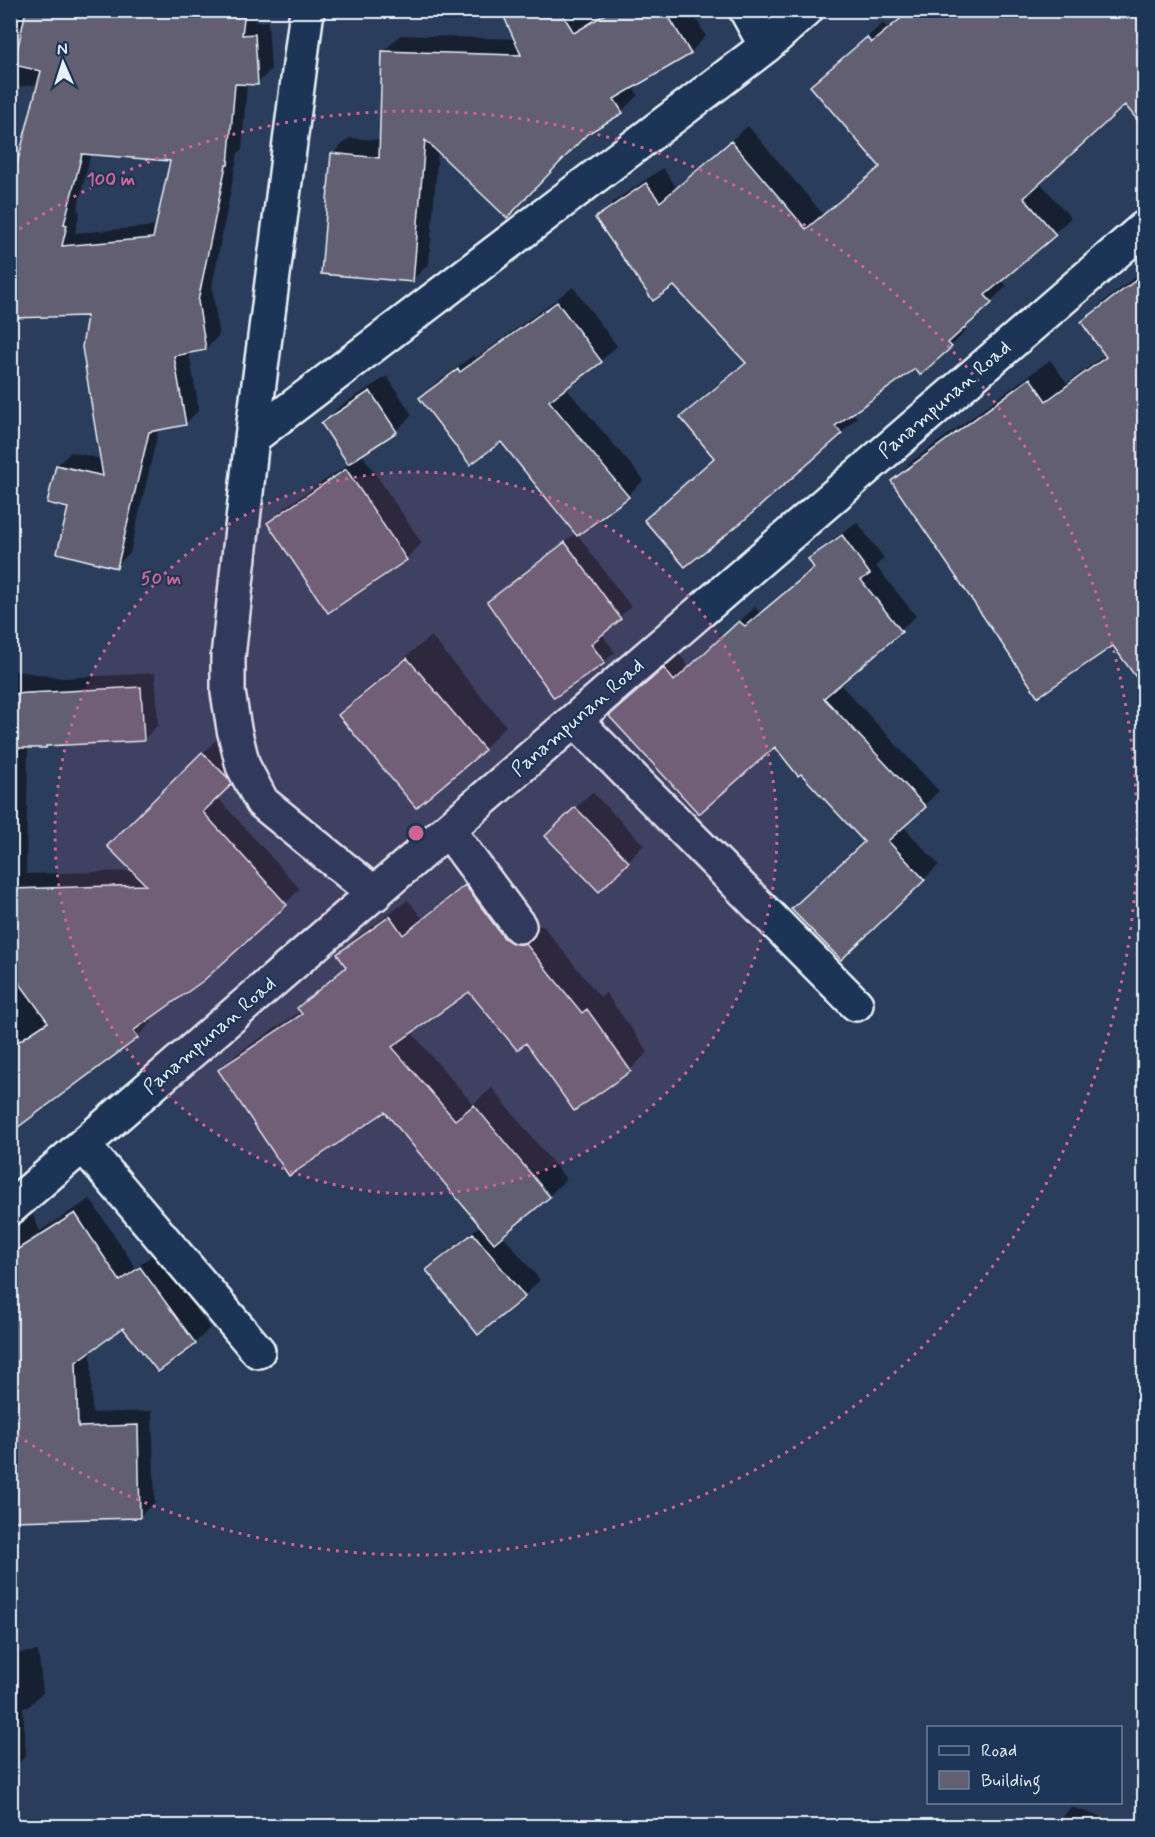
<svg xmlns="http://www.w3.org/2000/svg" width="1155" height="1837" font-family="Mynerve,sans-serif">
<rect width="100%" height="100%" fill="#2b3d5c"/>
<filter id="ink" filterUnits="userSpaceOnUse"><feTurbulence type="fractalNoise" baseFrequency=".0167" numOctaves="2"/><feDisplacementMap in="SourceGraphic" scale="12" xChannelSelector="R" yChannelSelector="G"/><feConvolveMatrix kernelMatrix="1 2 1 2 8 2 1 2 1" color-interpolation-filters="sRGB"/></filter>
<g filter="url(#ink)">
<!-- shadow -->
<path fill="#0007" fill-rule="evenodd" d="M10 10H256L255 22 268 21 271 69 258 83H247L242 150 238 153 212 287 219 335 206 349 189 352 199 410 185 424 159 428 130 553 116 566 70 507 57 465 71 452 102 459 89 314 10 316V157L21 156 40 84 10 88ZM91 153 172 159 158 226 75 233 80 211H77Z
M503 10H691L706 36 690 53 633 86 638 95 622 111 438 151 429 264 412 280 332 154 349 138 381 140 384 51 400 35 515 39Z
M909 10H1144V126L1125 103 1039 181 1071 218 1001 279 1007 286 963 327 967 330 951 346 915 367 852 412 857 417 841 433 715 457 682 417 697 401 746 362 675 284 597 218 613 202 663 168 676 187 748 126 823 214 881 166 812 86 883 23 888 28Z
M1144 270V648L1114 644 892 481 912 461 1050 360 1067 383 1106 354 1083 322 1103 302Z
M573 287 617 346 601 361 566 388 644 480 628 495 577 534 631 607 601 633 615 652 604 662 554 696 489 602 500 592 576 533 501 440 421 398 436 383 474 355 476 358Z
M387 376 412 415 396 431 362 454 422 543 406 559 328 611 269 523 285 507 349 464 323 423 339 407Z
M857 522 884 558 876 566 916 616 839 683 939 791 903 826 939 865 924 879 865 841 775 745 611 716 679 654 690 668 755 607 760 613 815 567 810 560 825 545Z
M431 636 506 726 484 749 340 715 363 692Z
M10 670 63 678 155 673 158 725 143 740 28 746 26 874 134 871 109 846 218 738 245 768 217 797 300 889 285 904 149 1018 152 1022 137 1037 10 1131Z
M592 792 644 845 599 890 547 836Z
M484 869 530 926H543L600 997 606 993 648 1052 630 1070 527 1041 469 990 411 1032 473 1104 492 1088 566 1179 549 1196 502 1234 540 1280 524 1296 428 1270 444 1254 481 1225 386 1110 220 1070 238 1053 301 1011 299 1008 317 991 347 966 339 955 357 937 408 900 422 918Z
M90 1199 136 1268 155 1253 210 1328 195 1343 158 1370 124 1326 91 1350 92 1413 152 1411 155 1502 140 1516 10 1331V1204L31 1211 40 1231Z
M38 1651 43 1692 28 1707 23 1708 26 1756 10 1771V1654Z
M1071 1807 1110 1820 1108 1826H1060L1064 1815Z"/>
<!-- building -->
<path fill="#645f72" stroke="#e8f1f8" stroke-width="1.5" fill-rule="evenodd" d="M26 10H245L242 35 255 34 258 85 235 84 228 165H226L198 301 206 350 174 356 186 425 149 432 117 568 57 553 68 508 47 503 56 465 103 476 82 347 87 316 10 318V169L16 168 41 71 14 65ZM82 154 170 161 153 238 62 246 67 225 64 224Z
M501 10H560L574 33 612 10H665L691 54 614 99 623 113 587 134 507 218 425 140 413 282 321 274 331 153 379 158 382 51 521 55Z
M911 10H1144V128L1125 105 1024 198 1056 235 985 295 992 303 948 343 952 347 920 375 915 369 835 426 842 434 742 522 685 567 644 520 714 458 680 417 746 363 674 286 653 301 595 218 646 183 660 202 731 141 806 229 880 167 810 86 867 37 871 43Z
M1144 274V688L1113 646 1038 697 891 481 1030 378 1046 401 1106 357 1081 322Z
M557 302 602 362 549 401 629 497 577 536 501 442 470 465 419 398 458 369 460 372Z
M370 391 397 432 348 464 321 423Z
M346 469 407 560 328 613 267 523Z
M842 535 870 574 861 580 902 632 824 698 926 807 888 841 925 880 841 960 791 909 864 842 801 774 798 776 775 747 699 814 609 716 664 668 674 681 739 621 745 626 814 568 808 559Z
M565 542 621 619 591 644 605 663 554 698 487 602Z
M407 658 485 750 416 808 338 715Z
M141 687 144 741 46 746V748H10L11 694Z
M202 752 229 779 232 784 203 812 287 905 203 981 133 1031 138 1038 10 1133V1047L48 1022 10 970V889L146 885 107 846Z
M575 807 629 862 599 892 545 836Z
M465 885 504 938 512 943H525L582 1013 587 1009 631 1071 574 1111 526 1043 517 1050 469 992 392 1047 455 1120 474 1105 550 1197 494 1243 385 1112 289 1176 218 1070 302 1014 297 1008 346 967 337 954 390 916 403 935Z
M75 1213 120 1281 140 1267 196 1344 158 1372 123 1328 76 1362 78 1427 138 1425 140 1518 10 1521V1254Z
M473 1233 525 1297 478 1335 426 1270Z"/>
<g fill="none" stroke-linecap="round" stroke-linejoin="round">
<!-- minor casing -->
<g stroke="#e8f1f8" stroke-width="38">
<path id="minor" d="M307 10 252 438 228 657V692L234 729 243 766 262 802 375 894
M746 10 766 46
M252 438 766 46 806 10
M575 720 856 1004
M448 830 519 926
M83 1145 258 1351
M10 1208 1144 228"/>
</g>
<!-- minor -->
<use href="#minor" stroke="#1d3557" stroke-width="33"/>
</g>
</g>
<!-- distance rings -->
<circle cx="416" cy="833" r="361" fill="#cf6492" fill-opacity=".12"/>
<g fill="none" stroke="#cf6492" stroke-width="3" stroke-dasharray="3 6">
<circle cx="416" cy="833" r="361"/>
<path d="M12 234A722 722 0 1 1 12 1432"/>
</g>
<g text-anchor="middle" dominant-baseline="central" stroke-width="4.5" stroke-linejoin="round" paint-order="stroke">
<!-- street labels -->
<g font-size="20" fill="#e8f1f8" stroke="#1d3557">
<text transform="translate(945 400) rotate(-41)">Panampunan Road</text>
<text transform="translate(578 718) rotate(-41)">Panampunan Road</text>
<text transform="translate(210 1036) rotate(-41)">Panampunan Road</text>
</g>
</g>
<circle cx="416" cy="833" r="9" fill="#cf6492" stroke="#1d3557" stroke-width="3"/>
<g font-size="18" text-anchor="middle" font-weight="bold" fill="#cf6492" stroke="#1d3557" stroke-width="4.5" stroke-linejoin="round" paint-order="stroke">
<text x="111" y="185">100 m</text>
<text x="161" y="584">50 m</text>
</g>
<!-- margin -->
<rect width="1155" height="1837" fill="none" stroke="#1d3557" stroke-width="36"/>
<rect x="18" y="18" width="1119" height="1801" fill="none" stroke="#e8f1f8" stroke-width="2" filter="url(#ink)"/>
<!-- legend -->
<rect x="927" y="1726" width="195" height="78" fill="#1d3557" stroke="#6e8097" stroke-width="1.5"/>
<rect x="939" y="1746" width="30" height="9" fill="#1d3557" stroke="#6e8097" stroke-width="1.5"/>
<text x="981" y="1756" font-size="18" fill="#e8f1f8">Road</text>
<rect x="939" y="1771" width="30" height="18" fill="#645f72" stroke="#6e8097" stroke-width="1.5"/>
<text x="981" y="1786" font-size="18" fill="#e8f1f8">Building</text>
<!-- north arrow -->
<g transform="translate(63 63) rotate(357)" stroke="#1d3557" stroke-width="4.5" paint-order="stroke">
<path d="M0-4.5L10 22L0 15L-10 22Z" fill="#e8f1f8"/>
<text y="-9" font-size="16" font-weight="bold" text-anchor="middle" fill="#e8f1f8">N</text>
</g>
</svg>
